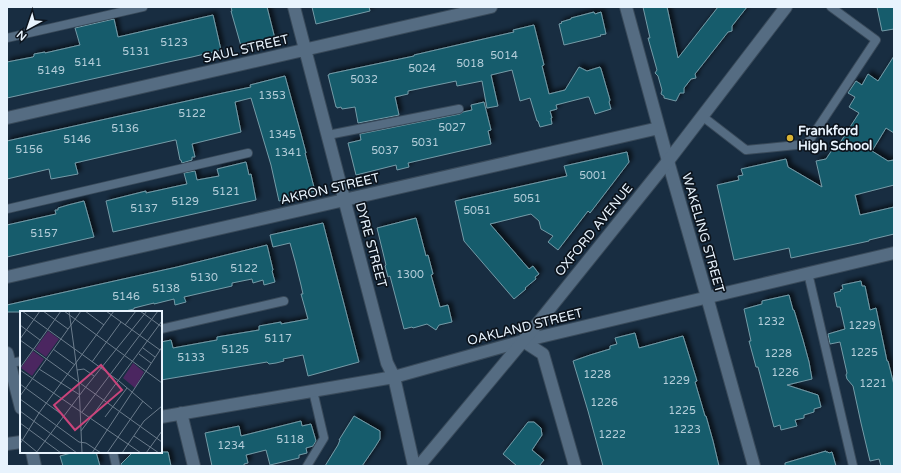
<svg xmlns="http://www.w3.org/2000/svg" width="901" height="473" font-family="'Varela Round',sans-serif">
<defs>
<filter id="shadow"><feDropShadow dx="3.5" dy="-3.5" stdDeviation="2" flood-color="#0009"/></filter>
</defs>
<rect width="100%" height="100%" fill="#182d41"/>
<!-- building -->
<path fill="#135b6c" stroke="#759ba7" filter="url(#shadow)" d="M231 7H267L275 39 244 47 243 46H241L231 11H232Z
M312 7H369L370 11 316 24Z
M643 7H667L678 58 718 7H747L732 26V31L728 32 695 74 696 78 691 79 684 88V93H680L676 101 664 98V96L661 94 662 90 658 76 655 73 657 70 648 38H650Z
M877 7H894V29L882 31Z
M594 12 595 14 601 12 606 34 600 35 601 36 564 45 559 24 562 23 561 22 571 19V18Z
M213 15 221 50 192 57 173 61 7 98V62L33 57 34 56V54L45 52V53L80 45 75 28 114 19 118 37Z
M534 25 544 65 542 66 549 94 565 90 579 67 587 71 600 67 601 69 610 100 609 102 611 109 595 114 589 97H587L556 105 557 109 550 111 552 118H551L552 124 540 127 538 121H537L530 98 520 101 512 70 491 75 498 106 487 108 482 81 457 86 456 81 408 91V94L395 97 399 115 358 123 355 107 342 109 341 107 337 108V107H336L328 75H329V74L414 56V55L514 32 513 30Z
M894 56V133L886 128 872 151 888 161 894 160V185L855 195 860 215 894 207V234L869 240V241L791 258 789 248 734 260 717 185 739 180 738 176 743 175 741 169 786 159 788 167 822 187 816 161 826 159 834 147 836 149 859 113 849 107 855 97 848 93 856 81 862 85 868 74 878 81Z
M285 76 301 134 306 153H305L315 191 279 201 271 165 251 98 235 102 241 132 192 144 195 157H192V160L182 163 181 160H180L176 140H175L75 163 78 174 51 179 49 169 7 179V141L223 93 251 87 250 85Z
M484 102 491 130 488 131 491 144 408 163 409 167 397 170 396 165 356 175 348 143 361 140 360 134 460 114 463 112 472 110 471 105Z
M627 152 629 162 590 213 588 211 558 250 548 242 553 236 541 229 539 221 531 214 490 224 529 269 533 266 539 274 535 277 536 279 525 288 526 289 514 299 464 241 455 201 567 176 564 166Z
M246 162 249 175 251 174 256 200 113 232 106 201 146 191V193L187 184 184 173 195 171 197 180 219 176 217 169Z
M84 201 94 237 7 257V225L56 214 55 210H58V208L68 205Z
M416 218 426 256 428 255 433 274 431 275 440 307 448 305 452 322 439 325 436 330 427 324 413 328 412 327 404 329 390 276 388 277 385 266 386 265 377 228Z
M323 223 359 362 308 376 303 355 283 359 284 361 276 363 269 364 267 362 161 380V342L171 340 173 348 217 340V337L259 330V326L281 322V324L308 319 301 294H303L301 285 295 261 290 243 273 247 270 235Z
M267 245 273 270 272 271 275 282 264 285 263 280 253 283 252 279 232 283V286L184 297 186 302 175 305 174 299 154 304V303L134 308V309L121 312H7V305L177 267Z
M861 281 862 286H865L870 310 876 308 887 361H888L894 385V466H881L879 459 870 461 861 423 853 386 847 379 846 375 847 373 840 342 830 344 828 334 845 329 840 307H837L834 293 841 291 840 290 843 289 842 285Z
M789 295 793 310H794L803 340 809 362 812 379 787 385 818 395 821 407 814 409V412L804 415V418L795 420 797 426 781 430 780 425 774 427 758 367H756L749 341H751L744 309 762 304V301Z
M635 333 639 348 683 336 697 381 695 382 705 416H706L713 441 719 466H603L588 411 573 361 590 355 610 349V346L617 344 615 338Z
M354 416 380 431V439L375 447 362 466H325L338 445 340 440H339Z
M301 421 302 426 311 424 316 441 313 446 306 448 307 453 299 455V458L270 465 266 450 246 455 248 463 244 464V466H212L205 433 239 426 241 436Z
M528 422H534L541 428 542 435 532 450 544 460 539 466H517L503 454Z
M826 451V452H828L829 453 832 452 836 466H785V463Z
M75 452H96L100 466H63L60 456Z
M133 452H168L171 466H121V464Z"/>
<g fill="none" stroke-linecap="round" stroke-linejoin="round">
<!-- lane casing -->
<g stroke="#394a5a" stroke-width="10">
<path id="lane" d="M7 38 143 7
M702 116 746 150 807 144 876 40 831 7
M328 135 459 109
M7 209 248 153
M808 273 853 466
M161 329 284 301
M7 364 21 361
M113 452 116 466
M307 466 324 438 313 391"/>
</g>
<!-- street casing -->
<g stroke="#394a5a" stroke-width="14">
<path id="street" d="M294 7 387 363 394 377 414 466
M626 7 668 161 707 297 754 466
M7 118 491 7
M7 277 659 128
M523 341 543 354 575 466
M7 353 21 408
M181 413 194 466
M161 417 394 377 523 341 894 253
M7 444 21 442
M32 452 35 466"/>
</g>
<!-- secondary casing -->
<g stroke="#394a5a" stroke-width="14">
<path id="secondary" d="M419 466 538 323 668 161 786 7"/>
</g>
<!-- lane -->
<use href="#lane" stroke="#556c82" stroke-width="8"/>
<!-- street -->
<use href="#street" stroke="#556c82" stroke-width="12"/>
<!-- secondary -->
<use href="#secondary" stroke="#556c82" stroke-width="12"/>
</g>
<!-- markers -->
<circle fill="#d9b334" stroke="#0c141d" stroke-width="1.5" cx="790" cy="138" r="4"/>
<g text-anchor="middle" dominant-baseline="central" stroke-width="3.5" stroke-linejoin="round" paint-order="stroke">
<!-- number labels -->
<g font-size="11" fill="#b3cdd9">
<text x="174" y="42">5123</text>
<text x="136" y="51">5131</text>
<text x="504" y="55">5014</text>
<text x="88" y="62">5141</text>
<text x="470" y="63">5018</text>
<text x="422" y="68">5024</text>
<text x="51" y="70">5149</text>
<text x="364" y="79">5032</text>
<text x="272" y="95">1353</text>
<text x="192" y="113">5122</text>
<text x="452" y="127">5027</text>
<text x="125" y="128">5136</text>
<text x="282" y="134">1345</text>
<text x="77" y="139">5146</text>
<text x="425" y="142">5031</text>
<text x="29" y="149">5156</text>
<text x="385" y="150">5037</text>
<text x="288" y="152">1341</text>
<text x="593" y="175">5001</text>
<text x="226" y="191">5121</text>
<text x="527" y="198">5051</text>
<text x="185" y="201">5129</text>
<text x="144" y="208">5137</text>
<text x="477" y="210">5051</text>
<text x="44" y="233">5157</text>
<text x="244" y="268">5122</text>
<text x="410" y="274">1300</text>
<text x="204" y="277">5130</text>
<text x="166" y="288">5138</text>
<text x="126" y="296">5146</text>
<text x="771" y="321">1232</text>
<text x="862" y="325">1229</text>
<text x="278" y="338">5117</text>
<text x="235" y="349">5125</text>
<text x="864" y="352">1225</text>
<text x="778" y="353">1228</text>
<text x="191" y="357">5133</text>
<text x="785" y="372">1226</text>
<text x="597" y="374">1228</text>
<text x="676" y="380">1229</text>
<text x="873" y="383">1221</text>
<text x="604" y="402">1226</text>
<text x="682" y="410">1225</text>
<text x="687" y="429">1223</text>
<text x="612" y="434">1222</text>
<text x="290" y="439">5118</text>
<text x="231" y="445">1234</text>
</g>
<!-- street labels -->
<g font-size="13" fill="#e8f3fd" stroke="#0c141d">
<text transform="translate(246 49) rotate(-13)">SAUL STREET</text>
<text transform="translate(330 189) rotate(-13)">AKRON STREET</text>
<text transform="translate(594 230) rotate(-51)">OXFORD AVENUE</text>
<text transform="translate(703 233) rotate(74)">WAKELING STREET</text>
<text transform="translate(371 245) rotate(75)">DYRE STREET</text>
<text transform="translate(525 327) rotate(-14)">OAKLAND STREET</text>
</g>
<!-- poi labels -->
<g font-size="13" font-weight="bold" fill="#e8f3fd" stroke="#0c141d" text-anchor="start">
<text x="798" y="131">Frankford<tspan x="798" dy="15">High School</tspan></text>
</g>
</g>
<!-- overview -->
<g transform="translate(20 311)">
<rect width="142" height="142" fill="#182d41"/>
<path d="M28 20 39 28 26 46 15 38ZM13 40 24 48 12 65 1 57ZM113 52 124 61 115 77 103 67Z" fill="#4b2660"/>
<path fill="none" stroke="#6b7c8c" stroke-width="1" d="M2 0 99 70 132 98M23 0 48 18M44 0 142 72M49 0 59 73 62 142M65 0 84 14M86 0 140 39M120 0 142 16M0 14 20 29M105 14 116 0M0 28 20 0M0 29 142 131M123 37 135 46M33 38 55 54M119 43 131 52M72 51 101 11M0 57 41 0M19 58 60 84M0 59 121 142M57 59 64 58 74 65M0 73 44 105M0 85 61 0M0 88 59 131 66 132 81 142M0 100 57 142M62 101 138 0M85 106 107 77M0 112 41 142M61 120 142 10M114 125 139 142M0 127 17 141M0 133 19 102 94 0M16 142 65 77 127 0M72 142 142 36M87 142 123 90M102 142 124 110 142 95M126 142 142 120"/>
<path fill="#ca447b" fill-opacity="0.15" stroke="#ca447b" stroke-width="2" d="M81 54 102 79 55 119 34 94Z"/>
<rect width="142" height="142" fill="none" stroke="#e8f3fd" stroke-width="2"/>
</g>
<!-- border -->
<rect width="901" height="473" fill="none" stroke="#e8f3fd" stroke-width="16"/>
<!-- north arrow -->
<g transform="translate(28 28) rotate(220)" stroke="#0c141d" stroke-width="3" paint-order="stroke">
<path d="M0-3L7 15L0 10L-7 15Z" fill="#e8f3fd"/>
<text y="-6" font-size="11" font-weight="bold" text-anchor="middle" fill="#e8f3fd">N</text>
</g>
</svg>
